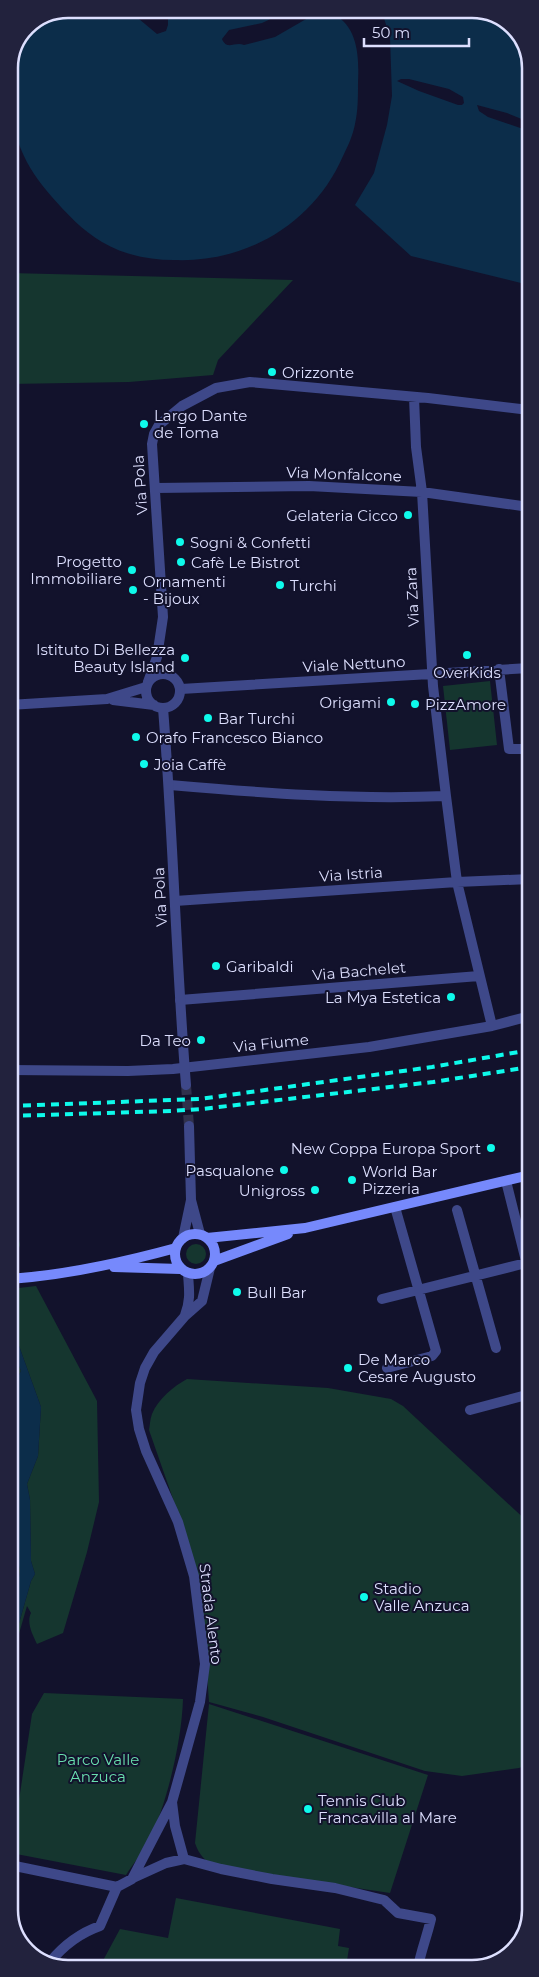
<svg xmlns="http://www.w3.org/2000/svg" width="539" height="1977" font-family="Montserrat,sans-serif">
<rect width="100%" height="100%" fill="#12122c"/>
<!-- green -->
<path fill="#15362f" d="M9 273 293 280 218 360 213 375 129 382 9 384Z
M490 681 497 745 450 750 443 686Z
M9 1186 20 1245 14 1262H10Z
M186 1254a10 10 0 1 1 20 0a10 10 0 1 1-20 0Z
M36 1286 97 1401 99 1502 87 1552 63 1633 37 1644C33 1635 26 1623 31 1613L27 1606 10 1665V1655L31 1581 35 1574 31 1561 30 1500 27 1484 38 1456 41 1407 10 1321V1289Z
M10 1344 21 1371 13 1386 10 1406Z
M187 1379 328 1388 391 1399 403 1406 530 1524V1764L519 1768 462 1776 425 1771 263 1717 209 1702 203 1619 186 1536 149 1430C150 1425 150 1419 152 1414 158 1399 174 1386 187 1379Z
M10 1451 12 1476 19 1502 15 1543 20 1571 18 1583 10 1603Z
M44 1693 183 1699C182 1739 167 1805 149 1840 143 1852 133 1864 126 1875L11 1853 32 1714Z
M209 1704 428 1775 390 1893 216 1867C205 1861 199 1855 195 1843Z
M176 1898 340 1929 338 1946 349 1948 346 1967 99 1968 120 1929 168 1938Z"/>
<!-- water -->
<path fill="#0c2d4a" d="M68 9H127L157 34 166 31 168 25V19L154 9H292L262 23 229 30 222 39C227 51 235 41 244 45L275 37 320 11C326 13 333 14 338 17 359 31 359 61 358 83 358 97 358 111 355 124 353 135 348 146 343 156 314 223 247 263 174 260 149 260 124 255 102 242 83 231 66 213 52 197 2 141 2 88 34 23Z
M381 9H479L510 24 529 56V285L411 256 355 205 374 173 387 125 392 96 390 37Z
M10 1321 41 1407 38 1456 27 1484 30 1500 31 1561 35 1574 31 1581 10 1655V1603L18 1583 20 1571 15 1543 19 1502 12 1476 10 1406 13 1386 21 1371 10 1344Z"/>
<!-- pier -->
<path fill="#12122c" d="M401 79H409L449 89 463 97 464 103 462 105H458L419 91 397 81Z
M477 105 507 113 529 122V131L488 117 479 111Z"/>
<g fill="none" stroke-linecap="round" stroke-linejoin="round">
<!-- tertiary-tunnel -->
<path stroke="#30314c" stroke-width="10" stroke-dasharray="10 5" stroke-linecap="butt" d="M186 1085 189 1126"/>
<!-- minor -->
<path stroke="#3e4889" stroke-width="10" d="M414 397 416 447 422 492 433 686 446 796 457 882 492 1026
M156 488 309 486 422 492 529 507
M499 669 509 749H529
M148 682 157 657 163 617 152 444 154 434 159 425 182 406 216 388 250 382 428 398 529 410
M181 689 529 668
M170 785C262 793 354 800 446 796
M175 901 457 882 530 879
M180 1000 479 976
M9 1070 128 1071 173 1069 369 1047 492 1026 530 1016
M506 1181 530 1277
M457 1210 496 1348
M382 1299 526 1263
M185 1315C191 1300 189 1289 188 1274
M387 1368 432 1356 436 1351 395 1207
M470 1410 530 1394
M172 1802 175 1826 184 1859
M10 1865 117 1887
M133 1878 166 1863 184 1859 221 1869 272 1879 335 1888 384 1900 398 1913 431 1919C427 1936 421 1951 418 1967
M117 1887 132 1879 172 1802 200 1702 205 1664 194 1576 178 1522 146 1451 139 1429 136 1410 140 1383 145 1368 154 1352 185 1316 202 1301 210 1268
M50 1962C64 1945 80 1933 100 1926L117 1887"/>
<!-- tertiary -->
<path stroke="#3e4889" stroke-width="10" d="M146 691a17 17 0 1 1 34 0a17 17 0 1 1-34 0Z
M113 700 154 705
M9 705 107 699 146 687
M163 708C173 833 176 960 186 1085
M191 1200 200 1234
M183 1238 191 1200 189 1126"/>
<!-- secondary -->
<path stroke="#7689fc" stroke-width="10" d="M175 1254a20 20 0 1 1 40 0a20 20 0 1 1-40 0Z
M207 1238 305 1228 530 1175
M214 1261 288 1234
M114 1267 180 1269
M10 1279C66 1275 121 1263 176 1248"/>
<!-- rail -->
<path stroke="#0efaeb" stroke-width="4" stroke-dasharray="8 6" stroke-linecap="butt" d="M9 1106 200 1099 432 1067 530 1050
M9 1116 171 1111 202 1109 433 1082 530 1067"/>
</g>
<!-- markers -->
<g fill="#0efaeb" stroke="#12122c" stroke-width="2">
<circle cx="272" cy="372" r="5"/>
<circle cx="144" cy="424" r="5"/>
<circle cx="408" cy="515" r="5"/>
<circle cx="180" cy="542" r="5"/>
<circle cx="181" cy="562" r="5"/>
<circle cx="132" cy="570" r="5"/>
<circle cx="280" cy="585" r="5"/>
<circle cx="133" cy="590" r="5"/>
<circle cx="467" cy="655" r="5"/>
<circle cx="185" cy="658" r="5"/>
<circle cx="391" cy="702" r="5"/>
<circle cx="415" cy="704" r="5"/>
<circle cx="208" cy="718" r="5"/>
<circle cx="136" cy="737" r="5"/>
<circle cx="144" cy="764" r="5"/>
<circle cx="216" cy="966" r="5"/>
<circle cx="451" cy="997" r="5"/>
<circle cx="201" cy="1040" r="5"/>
<circle cx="491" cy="1148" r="5"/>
<circle cx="284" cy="1170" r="5"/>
<circle cx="352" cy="1180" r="5"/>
<circle cx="315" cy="1190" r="5"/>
<circle cx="237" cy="1292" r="5"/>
<circle cx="348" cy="1368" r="5"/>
<circle cx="364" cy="1597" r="5"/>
<circle cx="308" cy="1809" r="5"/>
</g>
<g text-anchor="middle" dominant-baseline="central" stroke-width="4" stroke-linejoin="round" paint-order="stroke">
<!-- poi labels -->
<g font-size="15" fill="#dddffe" stroke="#12122c" text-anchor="start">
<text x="282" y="372">Orizzonte</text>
<text x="154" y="415">Largo Dante<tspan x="154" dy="17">de Toma</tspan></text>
<text x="398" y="515" text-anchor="end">Gelateria Cicco</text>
<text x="190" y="542">Sogni &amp; Confetti</text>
<text x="122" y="561" text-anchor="end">Progetto<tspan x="122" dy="17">Immobiliare</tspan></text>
<text x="191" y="562">Cafè Le Bistrot</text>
<text x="143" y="581">Ornamenti<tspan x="143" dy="17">- Bijoux</tspan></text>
<text x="290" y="585">Turchi</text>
<text x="175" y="649" text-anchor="end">Istituto Di Bellezza<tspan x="175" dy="17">Beauty Island</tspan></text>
<text x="467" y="672" text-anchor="middle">OverKids</text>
<text x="381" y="702" text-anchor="end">Origami</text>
<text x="425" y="704">PizzAmore</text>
<text x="218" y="718">Bar Turchi</text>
<text x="146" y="737">Orafo Francesco Bianco</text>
<text x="154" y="764">Joia Caffè</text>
<text x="226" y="966">Garibaldi</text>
<text x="441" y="997" text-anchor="end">La Mya Estetica</text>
<text x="191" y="1040" text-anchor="end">Da Teo</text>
<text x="481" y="1148" text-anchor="end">New Coppa Europa Sport</text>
<text x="274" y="1170" text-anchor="end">Pasqualone</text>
<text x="362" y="1171">World Bar<tspan x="362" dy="17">Pizzeria</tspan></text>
<text x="305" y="1190" text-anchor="end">Unigross</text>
<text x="247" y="1292">Bull Bar</text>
<text x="358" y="1359">De Marco<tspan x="358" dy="17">Cesare Augusto</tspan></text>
<text x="374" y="1588">Stadio<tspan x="374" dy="17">Valle Anzuca</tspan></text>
<text x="318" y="1800">Tennis Club<tspan x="318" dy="17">Francavilla al Mare</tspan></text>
</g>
<!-- street labels -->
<g font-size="15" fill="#dddffe" stroke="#12122c">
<text transform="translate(344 474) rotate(2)">Via Monfalcone</text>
<text transform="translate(140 485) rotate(-94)">Via Pola</text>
<text transform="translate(412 597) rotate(-93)">Via Zara</text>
<text transform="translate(354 664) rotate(-3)">Viale Nettuno</text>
<text transform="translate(351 874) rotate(-4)">Via Istria</text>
<text transform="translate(160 897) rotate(-93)">Via Pola</text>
<text transform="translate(359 971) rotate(-5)">Via Bachelet</text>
<text transform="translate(271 1043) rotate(-6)">Via Fiume</text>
<text transform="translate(211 1614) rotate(83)">Strada Alento</text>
</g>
<!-- park labels -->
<g font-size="15" fill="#69dfae" stroke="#12122c">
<text x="98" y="1759">Parco Valle<tspan x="98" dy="17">Anzuca</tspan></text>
</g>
</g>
<!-- crop -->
<path d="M0 0H539V1977H0ZM68 18H472A50 50 0 0 1 522 68V1910A50 50 0 0 1 472 1960H68A50 50 0 0 1 18 1910V68A50 50 0 0 1 68 18Z" fill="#22223d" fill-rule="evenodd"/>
<path fill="none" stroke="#dddffe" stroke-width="2.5" d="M68 18H472A50 50 0 0 1 522 68V1910A50 50 0 0 1 472 1960H68A50 50 0 0 1 18 1910V68A50 50 0 0 1 68 18Z"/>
<!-- scale -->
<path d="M364 38v8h105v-8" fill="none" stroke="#dddffe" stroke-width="2.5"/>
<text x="372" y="38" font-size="15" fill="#dddffe" stroke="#12122c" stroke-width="4" paint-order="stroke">50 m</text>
</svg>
